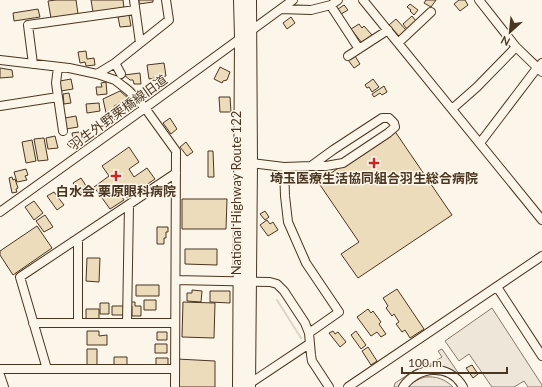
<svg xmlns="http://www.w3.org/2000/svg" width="542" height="387" font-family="Lato,'Noto Sans JP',sans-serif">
<rect width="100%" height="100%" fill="#fbf6e9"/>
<!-- green -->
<path fill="#ede6d9" stroke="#887966" d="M492 308 542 385V387H528L524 381 514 387H492L469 354 459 361 445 341Z
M442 349 459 374 455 376 435 367 399 387H394L395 383 426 363 431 364 442 357 438 351Z
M425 377C436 376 445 379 453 387H407C413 382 418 379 425 377Z"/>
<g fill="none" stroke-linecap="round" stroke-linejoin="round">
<!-- stream -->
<path stroke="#dcd4c6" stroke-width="2" d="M127 83 134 89 142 99
M277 300 301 338"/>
</g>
<!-- building -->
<path fill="#ecdcbc" stroke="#4a3520" d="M56 0H76L78 14 51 18 48 1Z
M91 0H123L124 8 93 12Z
M139 0H153V2L139 4Z
M426 0H436L431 7 424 3Z
M459 0H465L468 5 460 11 454 4Z
M410 4 418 10 414 15 410 11 411 10 407 7Z
M344 5 348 10 341 14 338 9Z
M38 9 40 17 14 21 13 13Z
M129 15 131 26 120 27 118 17Z
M412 16 416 21 407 29 403 24Z
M291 17 295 23 287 29 283 23Z
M396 19 406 30 399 36 389 25Z
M359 24 362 28 364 26 372 35 362 43 351 29Z
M86 51 87 59 94 58 95 65 86 66 85 62 80 63 78 52Z
M355 56 360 64 354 68 348 60Z
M164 63 166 76 149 79 147 65Z
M220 67 230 72 227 80 223 81 222 83 214 79Z
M0 68 12 70 13 77 0 78Z
M140 73 141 84H134L133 80H130L124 75Z
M71 79 73 89 61 91 60 81Z
M373 79 379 87 372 92 369 87 367 88 365 85Z
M106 82 107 94 97 95 96 87H102L101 83Z
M384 86 387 92 382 95 380 93 374 97 372 94Z
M120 91 129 99 114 106 116 118 113 121 108 122 103 99Z
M69 93 71 103 64 104 63 94Z
M219 97H230L231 112H220Z
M99 103 100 111 87 113 86 104Z
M76 116 78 127 66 129 65 118Z
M170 118 177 129 171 134 163 123Z
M394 130 452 215 358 278 341 254 359 242 318 182Z
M79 132 86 141 74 150 67 144 73 140 72 133Z
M55 136 58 148 48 149 46 138Z
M44 138 48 160 38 161 34 139Z
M32 140 36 161 26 163 22 142Z
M186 142 193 152 187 156 180 147Z
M129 147 139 162 129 169 134 177 147 168 155 179 127 198 119 185 116 187 124 200 110 209 94 187 109 176 102 166Z
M208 151H213L214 177H208Z
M26 169 28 175 25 176 27 180 17 182 14 172Z
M12 177 13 180 15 179 18 188 16 189 17 192 12 193 9 178Z
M81 178 88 189 81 193 73 183Z
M54 192 64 205 57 210 47 196Z
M182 199H227L226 229H182Z
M34 201 43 213 34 220 25 207Z
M265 211 269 217 265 220 260 214Z
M45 215 53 227 44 232 36 221Z
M267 220 270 224 273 222 278 230 268 236 260 225Z
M37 226 52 248 13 275 0 255V251Z
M157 227H168V232H166V238H164V244H157Z
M185 249H217V265L185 264Z
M87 258H100L99 282 86 281Z
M136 285H159V296H136Z
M397 289 424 329 410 338 405 330 402 332 396 324 399 322 394 314 392 316 386 308 388 306 383 298Z
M192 290 202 291 201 302 187 301V293H192Z
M210 291H230V303L210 302Z
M144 300H156V310H144Z
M131 302H135V306H141V316H132V306H131Z
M183 302 215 303 214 338 182 337Z
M100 303H109V314H100Z
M112 306H124V315H112Z
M86 309H99V319H86Z
M368 309 371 313 373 311 381 322 379 324 386 334 381 337 377 332 371 336 357 317Z
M87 331H99V336L107 335V345H87Z
M333 331 335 334 338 332 346 342 340 347 329 333Z
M356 331 366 345 361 349 351 335Z
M157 332H167V340H157Z
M155 344H167V353H155Z
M368 347 377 361 371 365 362 351Z
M87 349H97V365H87Z
M114 357H127V365H114Z
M156 358H168V366L156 365Z
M177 359 215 361V387H177Z
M472 365 478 374 473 378 466 368Z"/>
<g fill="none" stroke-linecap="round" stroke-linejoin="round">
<!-- minor casing -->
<g stroke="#4a3520" stroke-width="10">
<path id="minor" d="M134 0 140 43
M363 0 542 220
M479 0 516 47 542 72
M331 6 359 49
M281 9 311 10 331 5 338 0
M398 43 431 12
M348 56 388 30
M0 60 69 68 97 74 115 80 129 91 145 108 176 151 175 387
M33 64 28 25 135 10
M97 74 115 63
M121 74 115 63 169 20 166 0
M58 97 56 83 58 67
M0 106 58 97 63 131
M452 109 477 87 516 47
M480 143 537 68 542 63
M251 163 284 167 311 166 333 150 382 118H389L394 123 395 127 388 133 343 163 326 166H311
M284 167 285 196 288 222 306 263 339 312 309 333
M0 212 145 108 293 0
M176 280 270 282 277 284 284 291 305 323 309 333 311 355 312 361 329 387
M497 287 542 356
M33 323H175
M78 323V239
M127 323 129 205
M0 369H175
M47 369 20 277 176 173
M0 375 4 387
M249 384 309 344
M348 387 542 256
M403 387C417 366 450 363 463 387"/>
</g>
<!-- highway casing -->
<g stroke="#4a3520" stroke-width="14">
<path id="highway" d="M239 387 241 37 240 0
M249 387 251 163 250 0"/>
</g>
<!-- minor -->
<use href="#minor" stroke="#fbf6e9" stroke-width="8"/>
<!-- highway -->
<use href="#highway" stroke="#fbf6e9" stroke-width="12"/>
</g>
<!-- markers -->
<g fill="#c62828" stroke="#fbf6e9" stroke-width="1.5">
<path d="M372 157h4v4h4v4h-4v4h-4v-4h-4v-4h4z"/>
<path d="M114 170h4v4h4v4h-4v4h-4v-4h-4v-4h4z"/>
</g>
<g text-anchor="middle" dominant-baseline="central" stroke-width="3" stroke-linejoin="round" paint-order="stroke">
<!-- street labels -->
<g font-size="13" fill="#4a3520" stroke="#fbf6e9">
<text transform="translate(118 112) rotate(-36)">羽生外野栗橋線旧道</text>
<text transform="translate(236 193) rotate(-90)">National Highway Route 122</text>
</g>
<!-- poi labels -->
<g font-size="13" font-weight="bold" fill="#4a3520" stroke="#fbf6e9">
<text x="374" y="178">埼玉医療生活協同組合羽生総合病院</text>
<text x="116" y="191">白水会 栗原眼科病院</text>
</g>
</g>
<!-- north arrow -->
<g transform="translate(510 32) rotate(207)" stroke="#fbf6e9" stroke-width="3" paint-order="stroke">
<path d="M0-3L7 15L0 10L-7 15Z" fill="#4a3520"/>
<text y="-6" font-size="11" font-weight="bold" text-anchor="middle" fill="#4a3520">N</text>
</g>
<!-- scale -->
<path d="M402 367v6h105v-6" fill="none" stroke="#4a3520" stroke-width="2"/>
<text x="408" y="367" font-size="12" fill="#4a3520" stroke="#fbf6e9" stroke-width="3" paint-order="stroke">100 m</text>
</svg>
